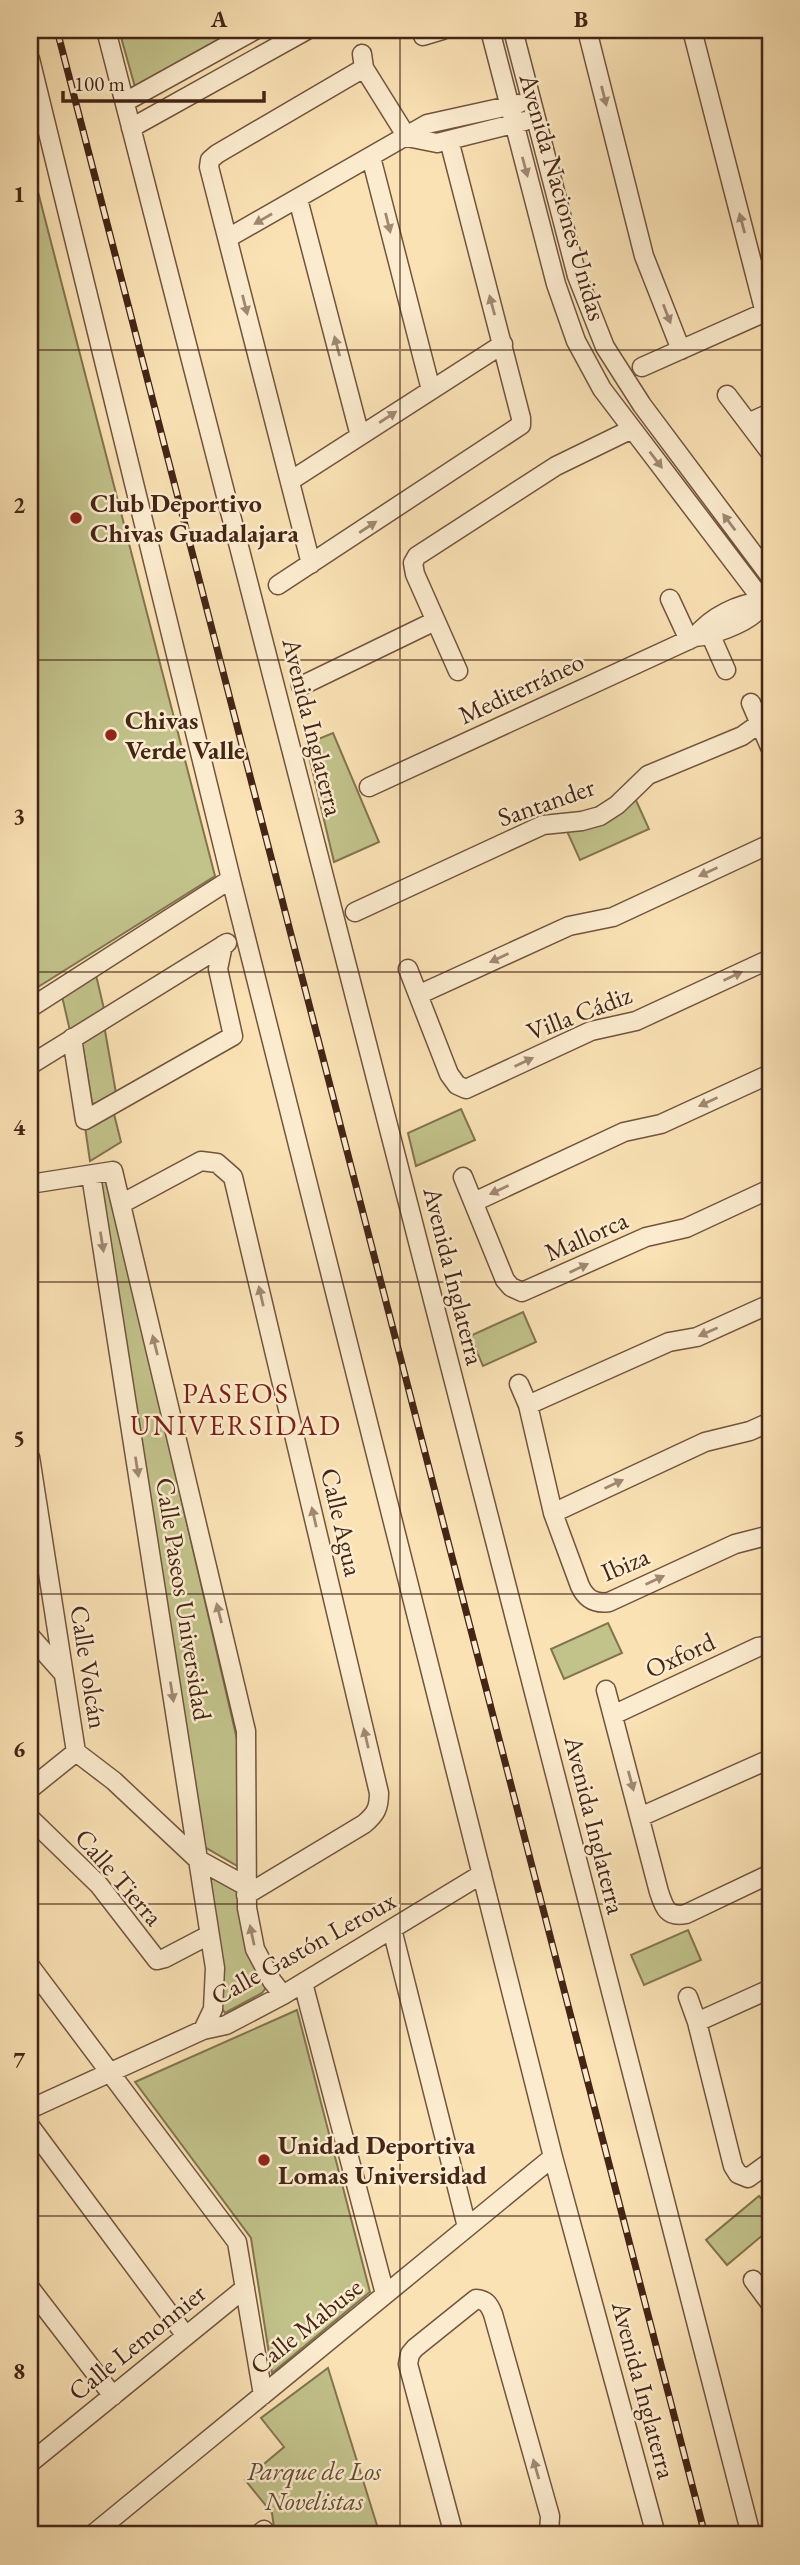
<svg xmlns="http://www.w3.org/2000/svg" width="800" height="2565" font-family="'EB Garamond',serif">
<rect width="100%" height="100%" fill="#fae2b5"/>
<filter id="stains"><feTurbulence type="fractalNoise" baseFrequency=".00286" numOctaves="4"/><feColorMatrix values="0 0 0 0 .2 0 0 0 0 .09 0 0 0 0 .02 0 0 0 .5 -.17"/></filter>
<radialGradient id="worn" r=".72"><stop offset=".6" stop-color="#630" stop-opacity="0"/><stop offset="1" stop-color="#630" stop-opacity=".3"/></radialGradient>
<!-- green -->
<path fill="#c2c28b" stroke="#837450" stroke-width="2" d="M119 30H235L135 87Z
M30 161 215 876 30 992Z
M333 733 379 842 334 862 306 744Z
M634 796 649 829 580 860 566 829Z
M96 975 104 1009 70 1031 62 996Z
M104 1025 116 1093 96 1104 92 1103 82 1042Z
M461 1109 475 1140 416 1166 408 1133Z
M113 1110 121 1142 90 1161 85 1127Z
M107 1178 239 1748V1867L203 1846 97 1179Z
M523 1312 536 1342 483 1366 470 1336Z
M608 1623 622 1653 564 1679 551 1649Z
M207 1872 239 1890 268 1985 262 1993 225 2013 221 2007 223 1995Z
M688 1930 701 1960 644 1985 631 1955Z
M297 2010 370 2292 272 2373 251 2238 135 2082Z
M759 2196 770 2209V2229L727 2265 706 2240Z
M328 2368 380 2535H275L272 2513 245 2480 284 2447 261 2418Z"/>
<g fill="none" stroke-linecap="round" stroke-linejoin="round">
<!-- minor casing -->
<g stroke="#72543e" stroke-width="21">
<path id="minor" d="M106 30 751 2535
M490 30 556 284 576 341 602 389 770 610
M513 30 577 276 605 347 642 405 770 576
M587 30 644 256 681 350
M692 30 765 313
M423 36 443 30
M362 54 364 68 407 137 437 143 525 121
M30 59 231 879 553 2157 656 2535
M125 102 255 30
M131 128 307 30
M371 157 431 390
M298 199 360 436
M228 238 427 124 518 104
M642 367 770 310
M727 395 770 452
M748 423 770 413
M290 481 503 344
M311 564 209 167 210 160 217 154 364 68
M278 585 521 425V418L449 140
M670 599 689 640
M707 627 726 670
M695 637C711 616 738 604 763 601
M458 671 415 574 413 563 417 556 556 466 632 429
M301 686 435 621
M751 703 770 747
M369 787 695 637C711 636 743 624 755 613 761 608 763 601 770 596
M355 912 543 825 582 821 600 816 617 805 648 775 742 736 770 716
M408 969 449 1074 457 1085 466 1089 591 1031 636 1021 770 959
M418 995 569 926 613 917 770 844
M30 1008 231 879
M72 1038 85 1120 233 1036 218 969 223 945
M30 1065 227 943
M91 1175 215 1968 213 2009 203 2030
M463 1177 505 1280 511 1287 522 1292 646 1237 686 1228 770 1189
M30 1184 113 1171 246 1731 247 1908 255 1949 272 1981 283 1995
M474 1202 624 1132 661 1124 770 1074
M121 1204 201 1161 217 1163 233 1177 379 1793C379 1808 376 1814 364 1824L246 1895
M519 1384 528 1405 553 1513 580 1586C586 1599 595 1604 609 1602L735 1544 770 1535
M528 1405 669 1342 697 1337 770 1304
M30 1457 76 1752 114 1781 197 1859 246 1886
M553 1513 705 1442 750 1431 770 1422
M30 1636 62 1672
M606 1690 659 1892C664 1907 667 1918 686 1914L770 1874
M613 1715 758 1647 770 1645
M30 1789 76 1752
M640 1817 770 1759
M30 1818 99 1885 157 1960 165 1958 209 1935
M392 1929 467 2227
M30 1966 237 2242 263 2395
M303 1983 385 2294
M688 1997 697 2022 733 2166 738 2174 748 2178 770 2162
M697 2022 770 1989
M30 2109 203 2030 226 2025 283 1995 482 1874
M30 2126 186 2336
M753 2280 770 2303
M30 2288 113 2396
M30 2463 245 2288
M92 2535 553 2157
M258 2535 264 2530
M454 2535 408 2364 410 2354 415 2348 476 2299C486 2300 489 2304 493 2314L550 2516 549 2535"/>
</g>
<!-- minor -->
<use href="#minor" stroke="#fceccf" stroke-width="18"/>
<!-- rail casing -->
<g stroke="#442516" stroke-width="7">
<path id="rail" d="M57 30 705 2535"/>
</g>
<!-- rail -->
<use href="#rail" stroke="#fceccf" stroke-width="4.5" stroke-dasharray="13" stroke-linecap="butt"/>
</g>
<!-- one-way arrows -->
<defs><path id="oneway-solid" d="M-6-.8H1V-3.2L6.5 0L1 3.2V.8H-6Z" transform="scale(1.75)"/></defs>
<g fill="#a08872">
<use href="#oneway-solid" transform="translate(604 96) rotate(76)"/>
<use href="#oneway-solid" transform="translate(525 167) rotate(75)"/>
<use href="#oneway-solid" transform="translate(263 219) rotate(150)"/>
<use href="#oneway-solid" transform="translate(388 223) rotate(76)"/>
<use href="#oneway-solid" transform="translate(742 223) rotate(-105)"/>
<use href="#oneway-solid" transform="translate(245 305) rotate(76)"/>
<use href="#oneway-solid" transform="translate(492 305) rotate(-105)"/>
<use href="#oneway-solid" transform="translate(667 314) rotate(69)"/>
<use href="#oneway-solid" transform="translate(337 346) rotate(-105)"/>
<use href="#oneway-solid" transform="translate(388 417) rotate(-33)"/>
<use href="#oneway-solid" transform="translate(656 460) rotate(53)"/>
<use href="#oneway-solid" transform="translate(729 522) rotate(-127)"/>
<use href="#oneway-solid" transform="translate(368 527) rotate(-33)"/>
<use href="#oneway-solid" transform="translate(708 872) rotate(155)"/>
<use href="#oneway-solid" transform="translate(499 958) rotate(155)"/>
<use href="#oneway-solid" transform="translate(733 976) rotate(-25)"/>
<use href="#oneway-solid" transform="translate(524 1062) rotate(-25)"/>
<use href="#oneway-solid" transform="translate(708 1102) rotate(155)"/>
<use href="#oneway-solid" transform="translate(499 1190) rotate(155)"/>
<use href="#oneway-solid" transform="translate(102 1242) rotate(81)"/>
<use href="#oneway-solid" transform="translate(579 1268) rotate(-25)"/>
<use href="#oneway-solid" transform="translate(261 1296) rotate(-103)"/>
<use href="#oneway-solid" transform="translate(708 1332) rotate(156)"/>
<use href="#oneway-solid" transform="translate(155 1345) rotate(-104)"/>
<use href="#oneway-solid" transform="translate(137 1467) rotate(81)"/>
<use href="#oneway-solid" transform="translate(614 1484) rotate(-25)"/>
<use href="#oneway-solid" transform="translate(314 1517) rotate(-103)"/>
<use href="#oneway-solid" transform="translate(655 1580) rotate(-25)"/>
<use href="#oneway-solid" transform="translate(219 1613) rotate(-104)"/>
<use href="#oneway-solid" transform="translate(172 1692) rotate(81)"/>
<use href="#oneway-solid" transform="translate(366 1738) rotate(-103)"/>
<use href="#oneway-solid" transform="translate(631 1781) rotate(75)"/>
<use href="#oneway-solid" transform="translate(252 1935) rotate(-102)"/>
<use href="#oneway-solid" transform="translate(536 2469) rotate(-106)"/>
</g>
<!-- grid -->
<path fill="none" stroke="#442516" stroke-width="2" stroke-opacity="0.55" d="M400 30V2535M30 350H770M30 660H770M30 972H770M30 1282H770M30 1594H770M30 1904H770M30 2216H770"/>
<!-- markers -->
<g fill="#8f2418" stroke="#fceccf" stroke-width="2.5">
<circle cx="76" cy="518" r="7"/>
<circle cx="111" cy="735" r="7"/>
<circle cx="264" cy="2160" r="7"/>
</g>
<g text-anchor="middle" dominant-baseline="central" stroke-width="5" stroke-linejoin="round" paint-order="stroke">
<!-- street labels -->
<g font-size="26" fill="#442516" stroke="#fceccf">
<text transform="translate(563 197) rotate(74)">Avenida Naciones Unidas</text>
<text transform="translate(521 688) rotate(-25)">Mediterráneo</text>
<text transform="translate(313 727) rotate(76)">Avenida Inglaterra</text>
<text transform="translate(546 802) rotate(-19)">Santander</text>
<text transform="translate(579 1013) rotate(-21)">Villa Cádiz</text>
<text transform="translate(586 1236) rotate(-24)">Mallorca</text>
<text transform="translate(454 1276) rotate(76)">Avenida Inglaterra</text>
<text transform="translate(342 1522) rotate(77)">Calle Agua</text>
<text transform="translate(625 1564) rotate(-23)">Ibiza</text>
<text transform="translate(184 1599) rotate(81)">Calle Paseos Universidad</text>
<text transform="translate(680 1655) rotate(-25)">Oxford</text>
<text transform="translate(89 1667) rotate(81)">Calle Volcán</text>
<text transform="translate(595 1825) rotate(76)">Avenida Inglaterra</text>
<text transform="translate(119 1877) rotate(49)">Calle Tierra</text>
<text transform="translate(303 1948) rotate(-29)">Calle Gastón Leroux</text>
<text transform="translate(306 2326) rotate(-39)">Calle Mabuse</text>
<text transform="translate(137 2342) rotate(-39)">Calle Lemonnier</text>
<text transform="translate(644 2390) rotate(75)">Avenida Inglaterra</text>
</g>
<!-- poi labels -->
<g font-size="26" font-weight="bold" fill="#442516" stroke="#fceccf" text-anchor="start">
<text x="90" y="503">Club Deportivo<tspan x="90" dy="30">Chivas Guadalajara</tspan></text>
<text x="125" y="720">Chivas<tspan x="125" dy="30">Verde Valle</tspan></text>
<text x="278" y="2145">Unidad Deportiva<tspan x="278" dy="30">Lomas Universidad</tspan></text>
</g>
<!-- park labels -->
<g font-size="26" font-style="italic" fill="#644c33" stroke="#fceccf">
<text x="314" y="2471">Parque de Los<tspan x="314" dy="30">Novelistas</tspan></text>
</g>
<!-- neighbourhood labels -->
<g font-size="28" letter-spacing="2" fill="#7a1f14" stroke="#fceccf">
<text x="236" y="1393">PASEOS<tspan x="236" dy="32">UNIVERSIDAD</tspan></text>
</g>
</g>
<!-- margin -->
<rect width="800" height="2565" fill="none" stroke="#fae2b5" stroke-width="77"/>
<!-- scale -->
<path d="M63 91v10h201v-10" fill="none" stroke="#442516" stroke-width="3.5"/>
<text x="74" y="91" font-size="21" fill="#442516" stroke="#fceccf" stroke-width="5" paint-order="stroke">100 m</text>
<rect x="38" y="38" width="724" height="2488" fill="none" stroke="#442516" stroke-width="2.5"/>
<g font-size="23" text-anchor="middle" font-weight="bold" fill="#442516">
<text x="219" y="27">A</text>
<text x="581" y="27">B</text>
<text x="19" y="202">1</text>
<text x="19" y="513">2</text>
<text x="19" y="824">3</text>
<text x="19" y="1135">4</text>
<text x="19" y="1446">5</text>
<text x="19" y="1757">6</text>
<text x="19" y="2068">7</text>
<text x="19" y="2379">8</text>
</g>
<rect width="100%" height="100%" filter="url(#stains)"/>
<rect width="100%" height="100%" fill="url(#worn)"/>
</svg>
